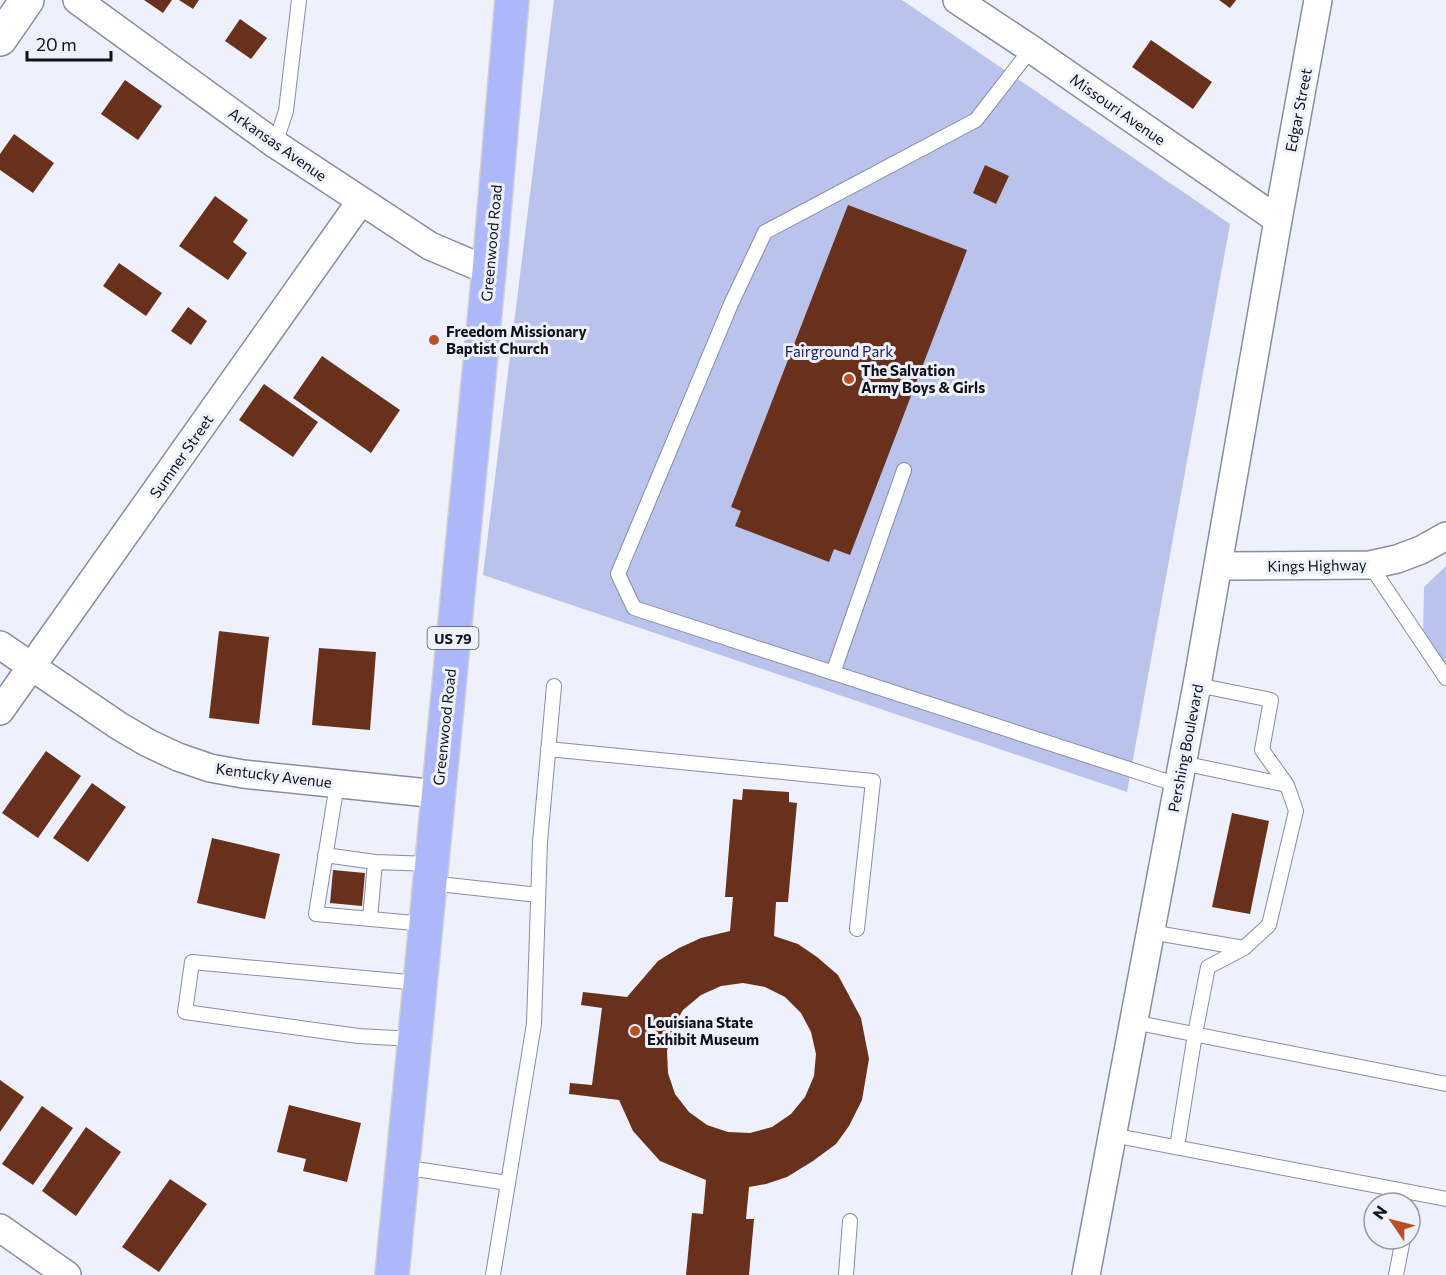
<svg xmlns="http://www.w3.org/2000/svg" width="1446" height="1275" font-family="Commissioner,sans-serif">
<rect width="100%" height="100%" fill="#eef1fb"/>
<!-- green -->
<path fill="#b9c3ec" d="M554 0H902L1230 224 1127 792 483 575Z
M1446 566V667L1423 636 1424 587Z"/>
<!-- building -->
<path fill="#69311b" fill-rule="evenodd" d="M144 0H172L163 13Z
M179 0H199L193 9Z
M1219 0H1236L1230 8Z
M240 19 267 38 251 59 225 41Z
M1151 40 1212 82 1193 109 1132 67Z
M125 80 162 106 138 140 101 114Z
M14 134 54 163 33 193 0 170V154Z
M985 165 1009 176 996 204 973 193Z
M215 196 248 220 233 242 247 253 228 280 179 246Z
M848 205 967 250 850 555 834 549 829 562 735 526 741 511 731 507Z
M119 263 162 293 146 316 103 286Z
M188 307 207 321 191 345 171 331Z
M322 356 400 410 371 453 293 398Z
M264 384 318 422 293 457 239 420Z
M219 631 269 637 259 724 209 718Z
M319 648 376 652 370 730 312 725Z
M46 751 81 776 38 838 2 813Z
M92 783 126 807 88 862 53 838Z
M743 789 789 792V802L797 803 788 902H776L774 936 798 944 817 957 838 975 861 1018 869 1059 862 1100 849 1126 836 1144 813 1161 787 1177 766 1184 749 1187 746 1219H754L749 1275H686L692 1213 703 1214 706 1180 660 1161 633 1131 619 1100 569 1094 570 1083 592 1085 602 1008 581 1005 583 992 627 997 658 961 679 948 701 938 730 931 733 897H725L733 799 742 800ZM743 983 765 987 785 997 801 1013 811 1032 816 1054 814 1076 805 1097 791 1114 772 1127 750 1133 728 1132 707 1125 689 1112 675 1094 668 1073 667 1051 672 1029 683 1010 701 995 721 986Z
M1232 813 1269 821 1250 914 1212 907Z
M212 838 280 854 265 919 197 903Z
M333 870 365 873 362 906 330 903Z
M0 1080 24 1097 0 1132Z
M289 1105 361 1123 347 1182 303 1171 306 1159 277 1152Z
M42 1106 73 1128 33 1185 2 1164Z
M86 1127 121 1152 76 1216 42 1191Z
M170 1179 207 1204 159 1272 122 1247Z"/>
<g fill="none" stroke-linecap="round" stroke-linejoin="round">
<!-- service casing -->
<g stroke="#878da4" stroke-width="16">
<path id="service" d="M1031 49 976 120 765 232 731 304 618 574 634 608 1178 785
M275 144 286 111 299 0
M1370 565 1446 678
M833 673 904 470
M548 749 873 781 857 929
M1182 763 1287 785
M337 784 316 914 425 924
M325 855 375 862
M430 883 538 895
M370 919 375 862 431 864
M1150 932 1244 948
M1133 1022 1446 1084
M414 1039 358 1036 185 1012 192 962 419 983
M1112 1135 1446 1199
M1177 1147 1195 1034 1208 967 1244 948 1269 925 1296 811 1287 785 1262 750 1271 700 1197 685
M402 1167 508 1183
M493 1275 534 1024 540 842 554 686
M846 1275 850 1221
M1396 1275 1403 1239"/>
</g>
<!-- minor casing -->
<g stroke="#878da4" stroke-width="30">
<path id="minor" d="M77 0 275 144 430 246 489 271
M957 0 1031 49 1278 220
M1218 566 1370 565 1397 559 1421 550 1446 536
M0 645 119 726 148 743 178 757 210 768 243 774 438 794
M0 711 361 201
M0 1228 67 1275
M1086 1275 1197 685 1278 220 1318 0"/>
</g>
<!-- tertiary casing -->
<g stroke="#878da4" stroke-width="36">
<path id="tertiary" d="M0 39 27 0"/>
</g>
<!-- primary casing -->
<g stroke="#cfd0d1" stroke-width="36">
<path id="primary" d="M392 1275 489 271 512 0"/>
</g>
<!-- service -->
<use href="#service" stroke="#fff" stroke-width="14"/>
<!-- minor -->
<use href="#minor" stroke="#fff" stroke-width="27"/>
<!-- tertiary -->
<use href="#tertiary" stroke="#fff" stroke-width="33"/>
<!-- primary -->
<use href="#primary" stroke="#adb8fb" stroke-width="33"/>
</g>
<!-- markers -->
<g fill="#b75125" stroke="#eef1fb" stroke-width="2">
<circle cx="434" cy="340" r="6"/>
<circle cx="849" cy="379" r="6"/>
<circle cx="635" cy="1031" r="6"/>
</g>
<g text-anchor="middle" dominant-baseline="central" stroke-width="6" stroke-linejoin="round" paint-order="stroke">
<!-- shield labels -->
<rect fill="#eef1fb" stroke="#53555e" stroke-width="1.5" x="427.5" y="627" width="51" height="22" rx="4.5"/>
<g font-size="14" font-weight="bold" fill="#10121a">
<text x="453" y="638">US 79</text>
</g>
<!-- street labels -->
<g font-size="15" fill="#10121a" stroke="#eef1fb">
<text transform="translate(1118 109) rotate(35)">Missouri Avenue</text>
<text transform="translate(1298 110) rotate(-79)">Edgar Street</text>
<text transform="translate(278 144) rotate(35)">Arkansas Avenue</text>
<text transform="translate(491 243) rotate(-85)">Greenwood Road</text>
<text transform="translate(181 456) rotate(-55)">Sumner Street</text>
<text transform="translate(1317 565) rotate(-1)">Kings Highway</text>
<text transform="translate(444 727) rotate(-84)">Greenwood Road</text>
<text transform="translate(1185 748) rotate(-79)">Pershing Boulevard</text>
<text transform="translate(274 775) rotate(7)">Kentucky Avenue</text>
</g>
<!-- poi labels -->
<g font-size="15" font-weight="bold" fill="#10121a" stroke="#eef1fb" text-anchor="start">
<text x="446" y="331">Freedom Missionary<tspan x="446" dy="17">Baptist Church</tspan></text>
<text x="861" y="370">The Salvation<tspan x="861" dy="17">Army Boys &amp; Girls</tspan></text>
<text x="647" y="1022">Louisiana State<tspan x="647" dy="17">Exhibit Museum</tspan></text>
</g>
<!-- park labels -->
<g font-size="15" fill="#1d2064" stroke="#eef1fb">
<text x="839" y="351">Fairground Park</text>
</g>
</g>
<!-- north arrow -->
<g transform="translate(1392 1221) rotate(305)"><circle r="28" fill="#eef1fb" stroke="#9598a1" stroke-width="1.5"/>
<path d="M0-4.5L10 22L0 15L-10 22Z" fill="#b75125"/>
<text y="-9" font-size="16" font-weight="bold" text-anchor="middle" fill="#10121a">N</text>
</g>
<!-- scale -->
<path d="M27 51v9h84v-9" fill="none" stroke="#10121a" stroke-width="3"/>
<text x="36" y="51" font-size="18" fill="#10121a" stroke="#eef1fb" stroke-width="4.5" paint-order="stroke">20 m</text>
</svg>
